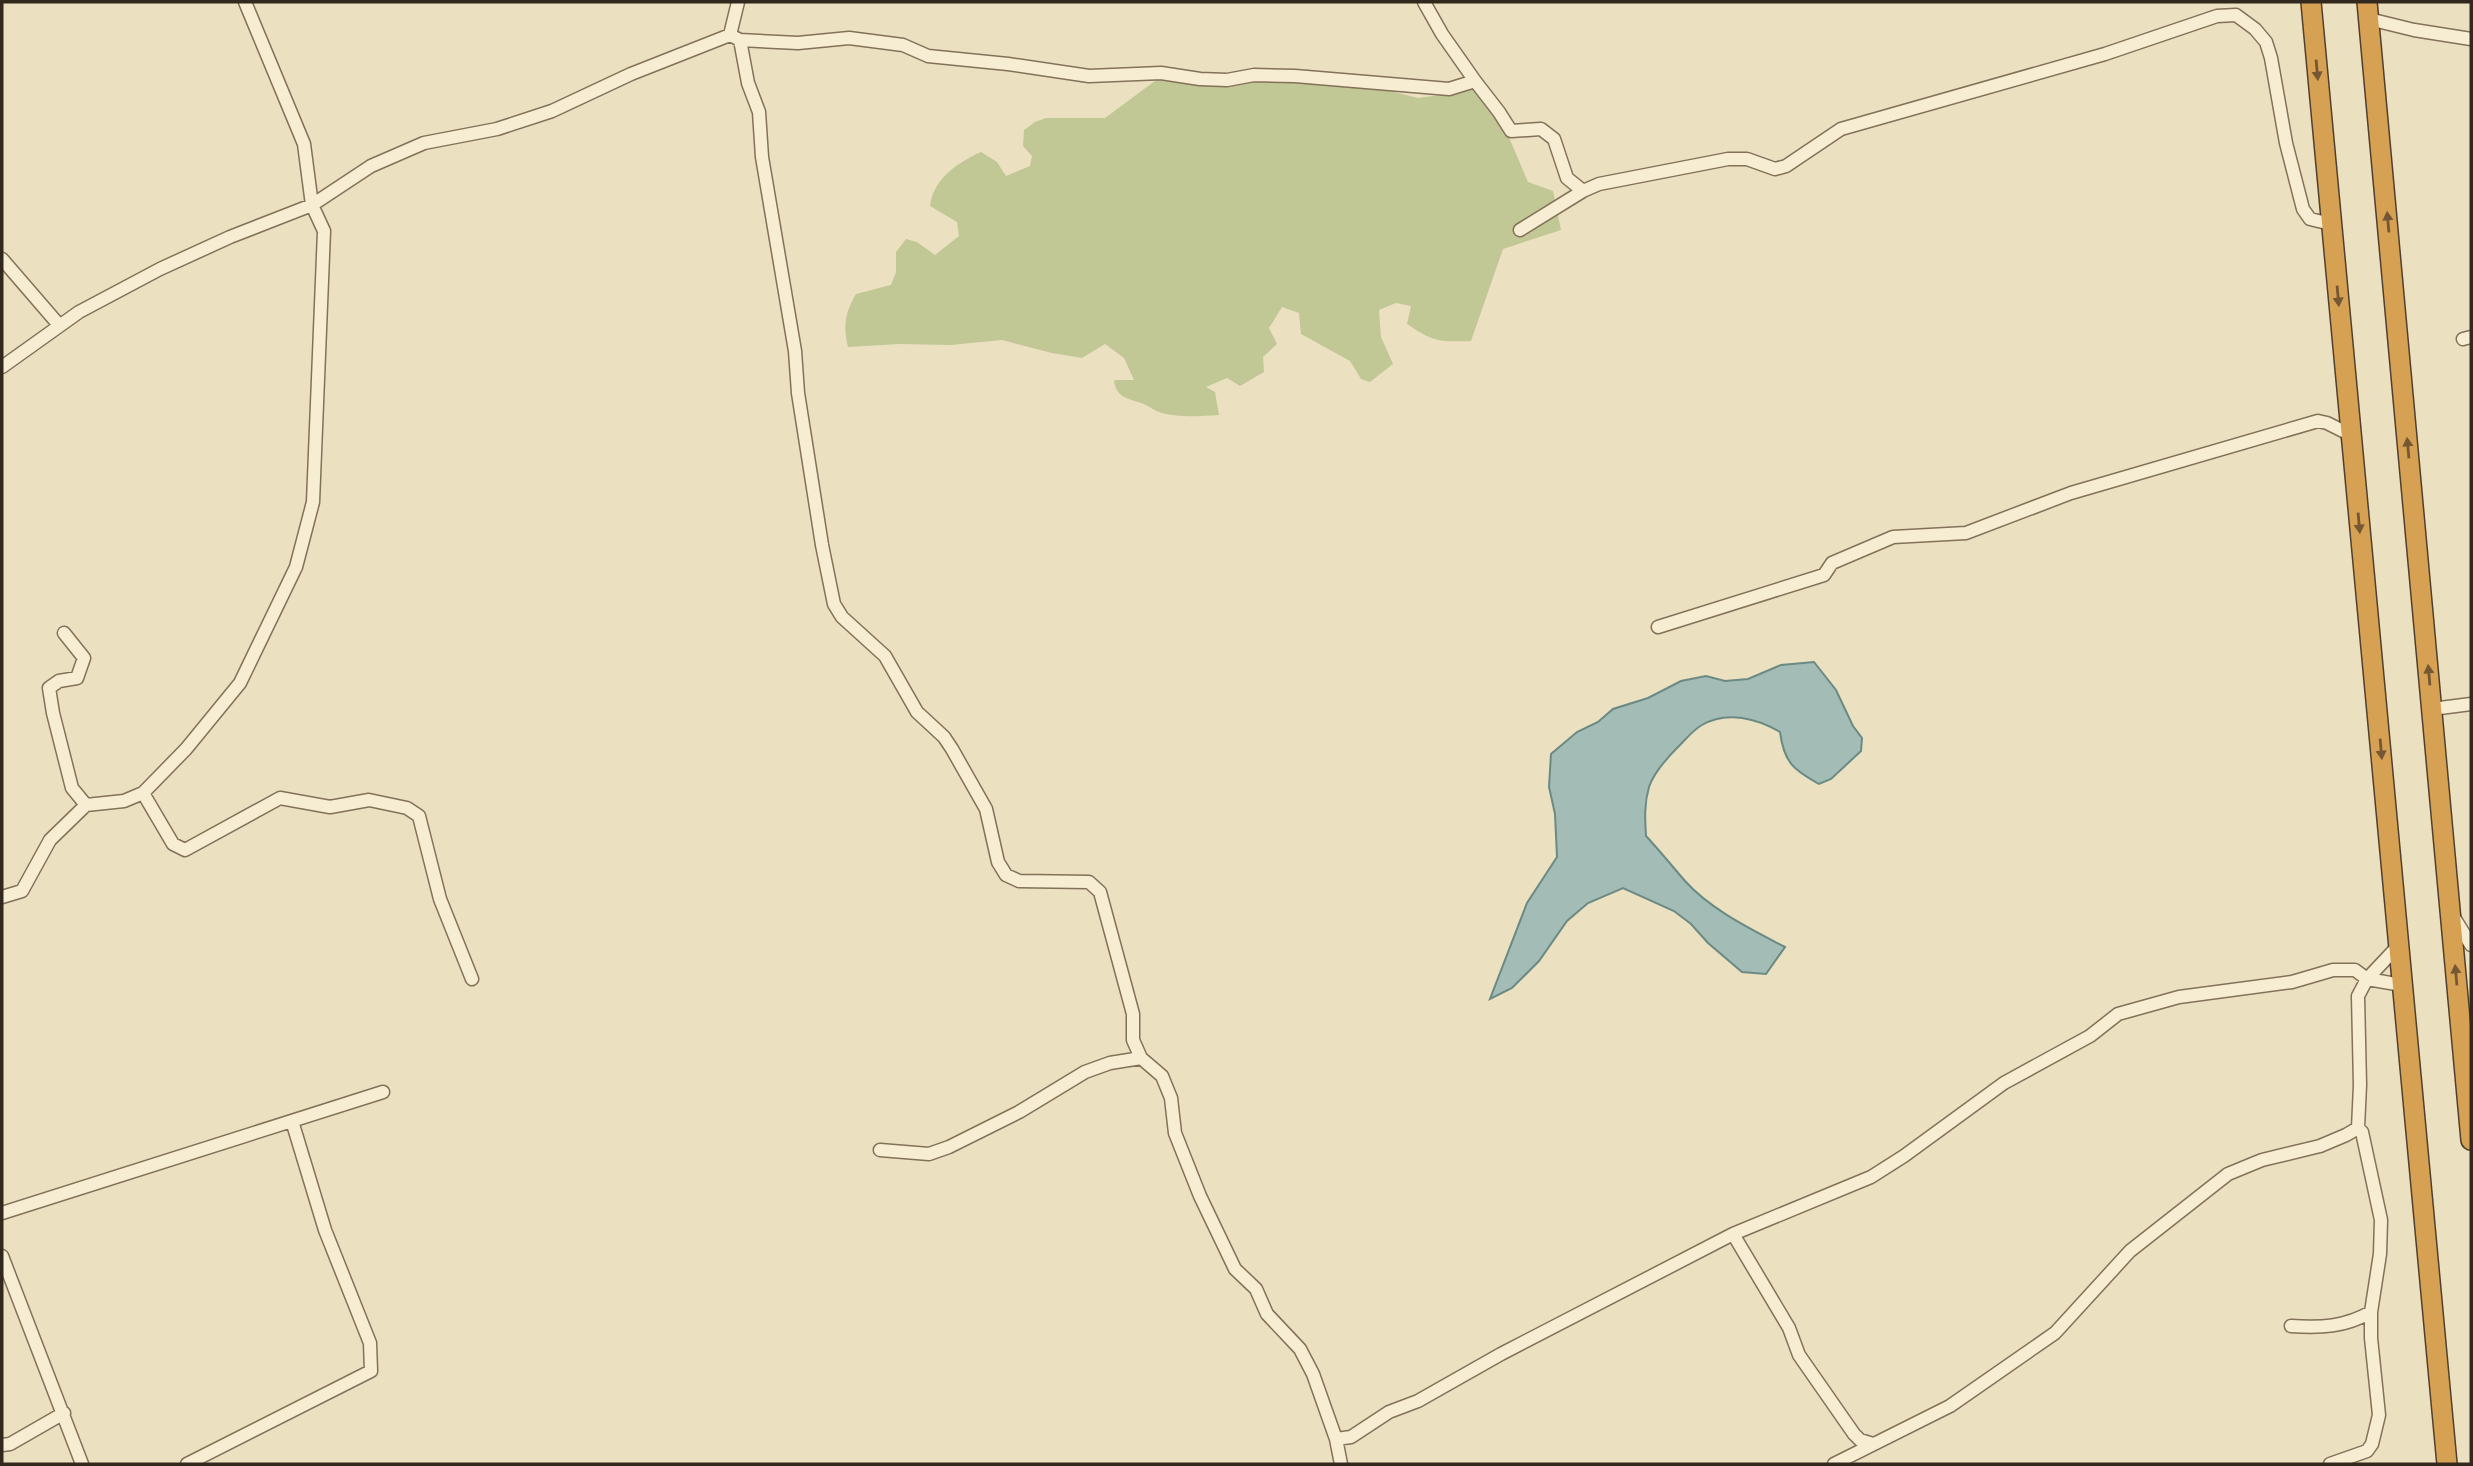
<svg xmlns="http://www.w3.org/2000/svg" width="2473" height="1466" font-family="'Times New Roman',serif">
<rect width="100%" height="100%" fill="#ebe0c0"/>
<!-- green -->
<path fill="#c1c895" d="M1159 78 1190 84 1226 85 1264 79 1379 88 1418 98 1449 94 1473 85 1505 128 1528 182 1553 191 1561 230 1503 249 1471 341C1439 342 1434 342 1407 324L1411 306 1396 303 1379 310 1381 337 1393 364 1370 382 1361 379 1350 361 1301 334 1299 313 1282 307 1269 328 1277 344 1263 357 1264 372 1240 386 1227 378 1206 387 1215 392 1219 415C1200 416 1180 418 1162 413 1154 411 1148 405 1141 403 1126 398 1116 397 1114 380H1134L1124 358 1105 344 1082 358 1052 353 1002 340 951 345 899 344 848 347C843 327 845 312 856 294L891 285 896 272V252L906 239 917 242 935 255 959 236 957 222 930 206C934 178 957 163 981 152L997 162 1006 176 1030 166 1032 156 1023 146 1024 130 1035 122 1046 118H1105Z"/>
<!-- water -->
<path fill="#a3bdb6" stroke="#6b8a84" stroke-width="2" d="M1814 662 1836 690 1853 726 1862 738 1861 751 1831 779 1819 784C1794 770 1784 763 1780 732 1758 719 1727 710 1702 725 1693 730 1685 740 1678 747 1667 758 1654 772 1649 787 1644 804 1645 819 1646 836 1660 851 1672 866 1685 881 1711 910 1751 929 1785 947L1766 974 1742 972 1708 943 1691 924 1674 911 1623 888 1588 903 1567 921 1539 961 1512 988 1490 999 1527 903 1557 857 1555 814 1549 787 1551 754 1577 732 1598 722 1613 709 1648 698 1681 681 1706 676 1725 681 1748 679 1781 665Z"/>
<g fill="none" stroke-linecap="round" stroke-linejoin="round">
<!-- minor casing -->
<g stroke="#837159" stroke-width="15">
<path id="minor" d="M1424 2 1442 34 1475 81
M2369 19 2414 30 2471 39
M730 35 738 2
M740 40 798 43 849 38 903 45 928 56 1008 64 1089 76 1161 73 1200 79 1227 80 1254 75 1295 76 1449 89 1475 81 1499 112 1511 131 1541 129 1554 139 1567 178 1583 191
M1520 230 1583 191 1599 184 1728 159H1747L1775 169 1786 166 1841 129 2105 54 2217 16 2236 15 2255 29 2266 42 2271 58 2286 143 2303 209 2310 219 2331 224
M2 259 59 325
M2463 339 2471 337
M2 367 79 312 160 269 230 237 312 205 371 166 424 143 497 129 552 111 631 74 730 35 740 40 748 83 759 112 762 157 795 351 798 393 822 545 834 604 842 617 885 656 917 712 944 737 952 749 986 809 998 862 1006 875 1019 881 1089 882 1100 892 1133 1014V1040L1141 1058 1162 1076 1171 1098 1175 1133 1200 1196 1235 1269 1256 1289 1267 1314 1300 1349 1313 1374 1336 1439 1341 1464
M1658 627 1824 575 1832 563 1893 537 1966 533 2071 493 2318 421 2327 423 2351 435
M64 633 84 658 77 678 59 681 49 688 53 713 72 788 86 805
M2432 709 2471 704
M143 793 173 844 185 850 280 798 330 807 369 800 407 808 419 816 440 899 472 979
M2 897 22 891 50 840 86 805 124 801 143 793 186 749 240 683 296 567 313 502 324 231 312 205 304 144 245 2
M2453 916 2471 945
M880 1150 929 1154 949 1147 1019 1112 1085 1072 1110 1063 1141 1058
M2 1213 383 1092
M1733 1234 1871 1177 1904 1156 2004 1083 2090 1036 2118 1014 2179 997 2292 982 2333 970H2355L2367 979 2402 985
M2 1256 82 1464
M2291 1326C2321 1328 2345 1327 2371 1312
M1336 1439 1351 1437 1389 1412 1418 1401 1501 1354 1733 1234 1789 1328 1799 1355 1854 1434 1860 1440 1873 1444
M2 1445 10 1444 64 1413
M187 1464 371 1371 370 1343 325 1230 292 1121
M1834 1464 1950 1406 2055 1333 2130 1251 2228 1174 2262 1160 2320 1146 2346 1135 2358 1128 2360 1085 2358 996 2367 979 2399 945
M2330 1464 2367 1451 2372 1444 2379 1415 2371 1338V1312L2380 1254 2381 1220 2362 1132 2358 1128"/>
</g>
<!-- highway casing -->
<g stroke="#513f2d" stroke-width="22">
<path id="highway" d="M2311 2 2447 1464
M2367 2 2471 1140"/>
</g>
<!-- minor -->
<use href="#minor" stroke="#f6edd3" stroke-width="12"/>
<!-- highway -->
<use href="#highway" stroke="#d7a154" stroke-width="19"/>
</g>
<!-- one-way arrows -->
<defs><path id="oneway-solid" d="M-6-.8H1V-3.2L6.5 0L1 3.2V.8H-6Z" transform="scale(1.75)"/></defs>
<g fill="#755833">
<use href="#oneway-solid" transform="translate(2317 70) rotate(85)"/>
<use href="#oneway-solid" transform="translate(2388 222) rotate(-95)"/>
<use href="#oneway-solid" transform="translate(2338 296) rotate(85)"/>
<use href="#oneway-solid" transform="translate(2408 448) rotate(-95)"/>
<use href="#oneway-solid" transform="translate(2359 523) rotate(85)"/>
<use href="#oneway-solid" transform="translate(2429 675) rotate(-95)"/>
<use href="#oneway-solid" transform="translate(2381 749) rotate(85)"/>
<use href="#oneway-solid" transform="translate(2456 975) rotate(-95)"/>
</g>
<!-- border -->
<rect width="2473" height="1466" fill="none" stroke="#33281d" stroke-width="7"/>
</svg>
